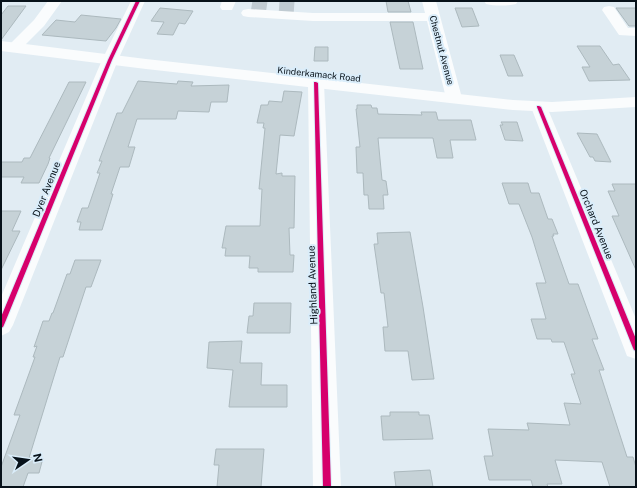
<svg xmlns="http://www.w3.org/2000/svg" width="637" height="488" font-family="'Public Sans',sans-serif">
<rect width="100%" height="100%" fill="#e1ecf3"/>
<!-- building -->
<path fill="#c6d2d7" stroke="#acb9be" d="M386 1H408L411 12H388Z
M8 6H26L1 40V15Z
M160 8 193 11 185 24 179 23 173 35 157 34 164 22 151 21Z
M455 8H472L479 26 462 27Z
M616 8H636V26H629Z
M81 15 121 19 116 28 106 41 42 35 56 20 75 22Z
M390 22H413L423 69H400Z
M577 46H600L613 65 619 64 630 80 589 81 582 67H590Z
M315 47H328V61H314Z
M500 55H514L523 76H508Z
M138 81 177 84 178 81 193 82 191 86 229 85 227 102H211L209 112 178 111 176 119H137L128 147H135L129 167H120L111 194H113L102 230H79L81 222H77L82 208H88L100 173H97L102 161H99L117 113H122Z
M69 82H86L49 158H50L48 164 39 183H21L24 177H1V162H22L24 158H30Z
M284 91 302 92 294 136 280 135 276 174 282 173V176H295L294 228H289L290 255H294L293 272H258V268H249L250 256H225L226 248H222L226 226H260L262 189H259L265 128H263L264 123H257L261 105H268L269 101 282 102Z
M357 105H371L372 108H377L378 114 422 115 421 112H436L438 120H471L476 140H450L453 158H437L433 138H378L382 180 386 181 388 195H383L384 209H369L368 195H364L363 173H357L356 147H360L356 109H357Z
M501 122H517L523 141 505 140 500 125H503Z
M577 133 597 134 611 162 595 161 593 157H590Z
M502 183H528L531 193H539L548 219H552L558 234H553L554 236H552L569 284H578L598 339H592L604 370H599L627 457H633L636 467V487H610L602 462 555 460 562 484H547L548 487H533L531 480H489L484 456H493L488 429 529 430 527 423 570 425 564 403 581 404 571 374H575L564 342H552L551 339H537L531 319H546L536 283H546L532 237 519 204H509Z
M612 184H636V270L612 216H619L608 191H615Z
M1 211H21L12 231H20L1 270Z
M410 232 423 307 434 379 412 380 408 351H385L383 327H388L384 293H381L374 244H378L377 233Z
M75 260H101L91 287H86L63 357H60L29 458H43L39 473H28L23 487H1V467L20 415H14L35 357H33L37 346 34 347 43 321H49L52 313H53L67 274H70Z
M254 303H291L290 333H247L249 316H253Z
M242 341 240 363H262L261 385H287V407H229L233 370 207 368 209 342Z
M390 412H419V415H429L433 439 383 440 381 416H390Z
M216 449H264L261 487H217L219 465H214Z
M430 470 433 487H396L394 472Z"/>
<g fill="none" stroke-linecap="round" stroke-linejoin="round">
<!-- minor-tunnel -->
<path stroke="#c0cbd2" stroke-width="15" stroke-dasharray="15 8" stroke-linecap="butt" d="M258 14 260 1
M286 16 287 1"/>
<!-- minor -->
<path fill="#fafcfd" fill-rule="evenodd" d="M48 1H62L44 26 19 51 14 52 9 51 7 48 9 45 34 20Z
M131 1H145L118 60 13 325 9 332 1 336V297L102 60Z
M222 1H236L232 10H222L220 7Z
M422 1H436L462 98 460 102 454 103 448 102 446 98 427 21H313L248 17 243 16 241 13 243 10 248 9 313 13H425Z
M484 1H518L516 4C507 6 495 6 486 4Z
M609 6 614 7 628 28H636V36L619 35 602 10 604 7Z
M316 78 322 80 324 83 341 487H313L308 83 310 80Z
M539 102 545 103 547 107 636 319V359L627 356 624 348 531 107 533 103Z"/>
<!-- major -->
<path fill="#fafcfd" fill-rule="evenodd" d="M1 41 146 59 513 100 552 102 636 97V107L552 112 513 110 146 69 1 51Z"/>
<!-- cycleway casing -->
<g stroke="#daedfa" stroke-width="2">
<path id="cycleway" d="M136 1H140L112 60 4 325 3 327 1 328V317L108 60Z
M314 82H316L318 83 331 487H323Z
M537 106H539L541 107 636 339V351L634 350 633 348 537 107Z"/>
</g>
<!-- cycleway -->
<use href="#cycleway" fill="#d6006c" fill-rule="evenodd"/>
</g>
<g text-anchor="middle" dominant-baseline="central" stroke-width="4" stroke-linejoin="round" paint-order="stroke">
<!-- far-street labels -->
<g font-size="9" fill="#071119" stroke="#daedfa">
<text transform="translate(442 50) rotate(75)">Chestnut Avenue</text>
<text transform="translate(319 74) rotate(6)">Kinderkamack Road</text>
</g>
<!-- street labels -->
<g font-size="10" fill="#071119" stroke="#daedfa">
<text transform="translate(46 189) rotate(-68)">Dyer Avenue</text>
<text transform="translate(597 224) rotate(68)">Orchard Avenue</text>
<text transform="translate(312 285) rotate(-92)">Highland Avenue</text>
</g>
</g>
<!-- border -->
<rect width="637" height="488" fill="none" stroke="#071119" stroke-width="4"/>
<!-- north arrow -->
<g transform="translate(28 460) rotate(77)" stroke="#daedfa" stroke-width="3" paint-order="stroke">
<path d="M0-3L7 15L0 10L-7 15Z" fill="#071119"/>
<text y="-6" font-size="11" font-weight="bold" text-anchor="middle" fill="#071119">N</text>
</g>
</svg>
